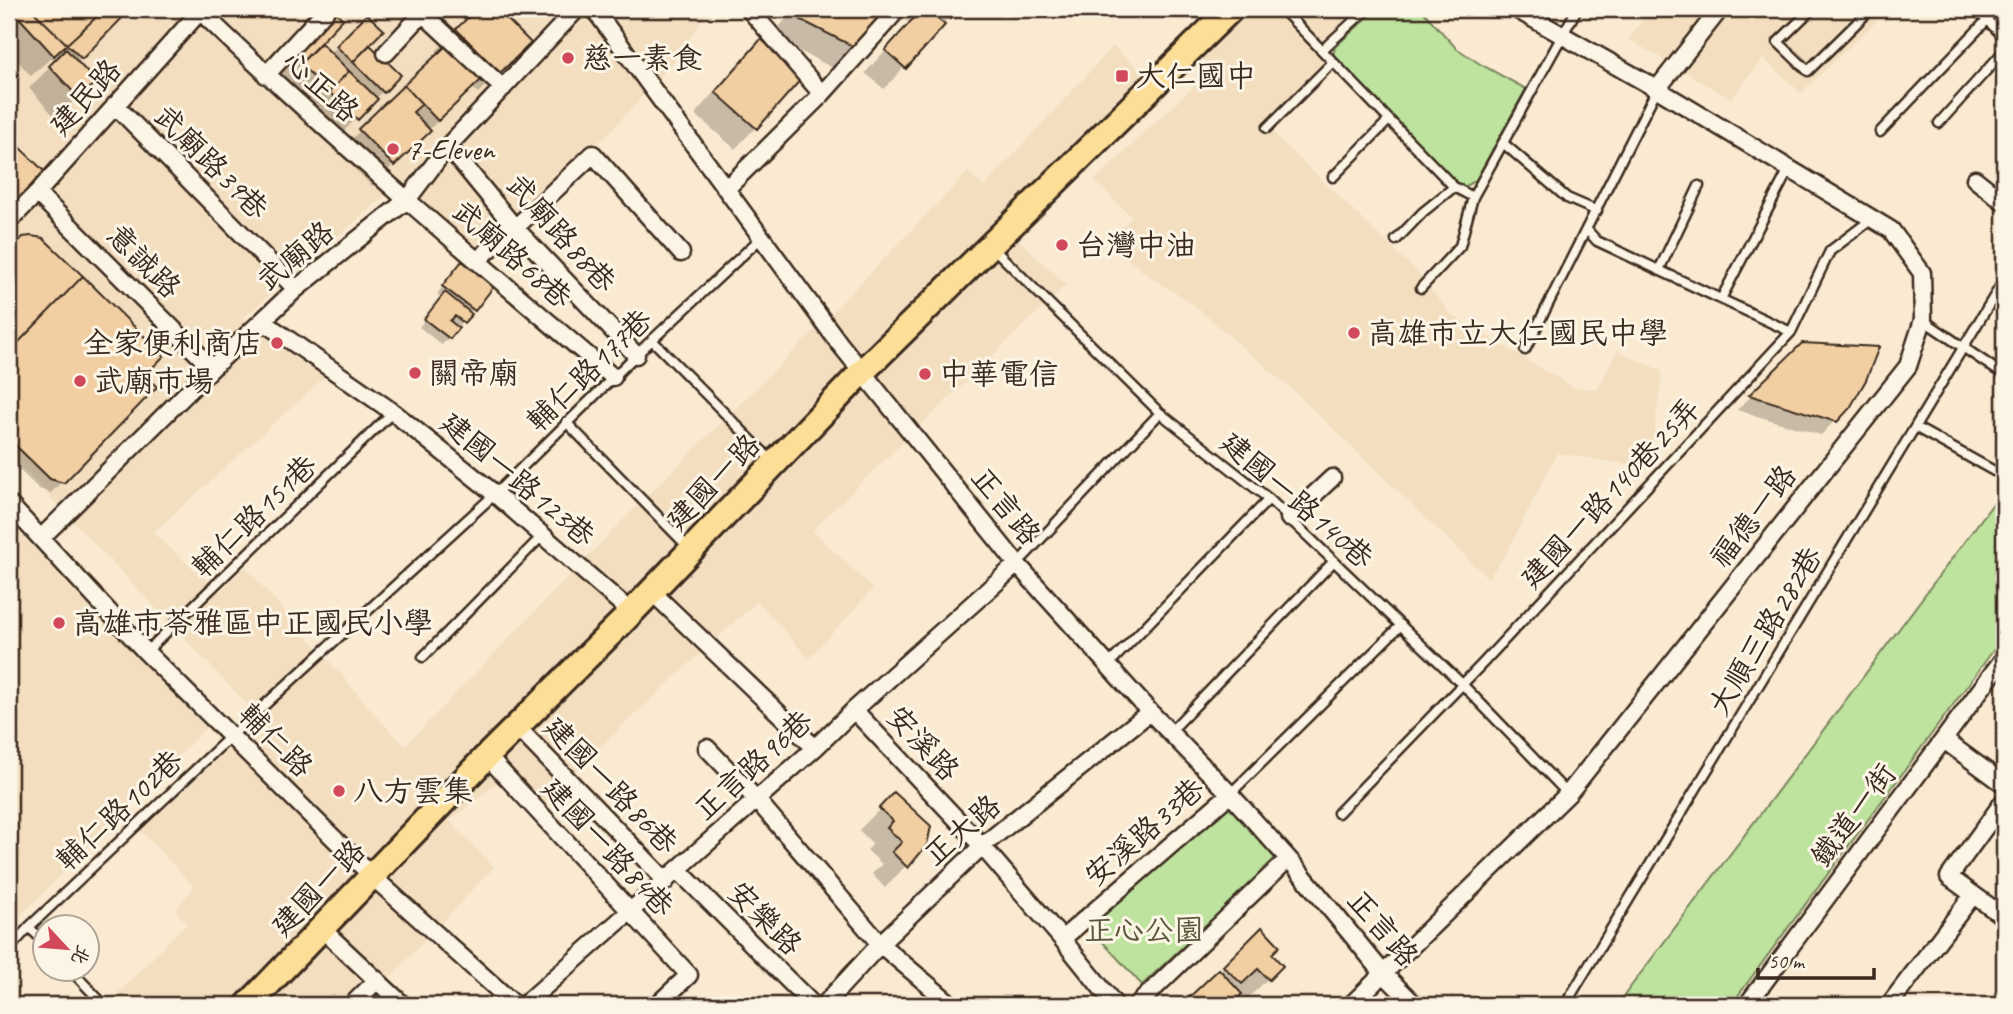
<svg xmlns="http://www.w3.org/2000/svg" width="2013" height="1014" font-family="Caveat,'LXGW WenKai TC',sans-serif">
<rect width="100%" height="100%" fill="#f9ead1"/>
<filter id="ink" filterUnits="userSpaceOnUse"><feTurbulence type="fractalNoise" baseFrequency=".0143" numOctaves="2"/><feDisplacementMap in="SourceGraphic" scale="14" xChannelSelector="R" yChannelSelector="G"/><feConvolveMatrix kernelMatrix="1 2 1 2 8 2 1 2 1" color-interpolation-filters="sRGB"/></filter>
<g filter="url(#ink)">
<!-- built -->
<path fill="#f3dec0" d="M9 9H710L670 66 607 135 463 257 387 194 243 318 327 375 153 533 220 592 245 567 344 678 377 717 405 746 627 516 813 332 968 172 984 187 1113 46 1143 73 997 219 1066 285 812 530 873 589 809 658 757 601 612 735 533 814 499 782 449 821 494 867 364 1005H119L113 998 187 923 175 911 194 887 141 831 260 718 9 454Z
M1211 9H1377L1335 47 1333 56 1341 64 1272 132 1416 271 1451 315 1574 388 1598 389 1617 351 1662 371 1650 468 1557 453 1506 554 1488 578 1293 390 1190 302 1152 278 1121 254 1115 234 1132 217 1094 181 1212 69 1182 36Z
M1652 9H1889L1801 93 1763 58 1731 99 1628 39Z
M9 522 210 724 9 927Z"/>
<!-- green -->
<path fill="#bde39e" stroke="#7c865e" stroke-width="2" d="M1377 9H1421L1456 48 1480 64 1526 89 1476 180 1464 187 1457 184 1333 56 1335 47Z
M2004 489V636L1731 1005H1617Z
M1230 804 1276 859 1142 985 1089 927Z"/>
<!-- shadow -->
<path fill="#0003" d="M23 9 128 10 76 62 94 82 56 118 29 88 56 61 52 57 31 76 9 51V22Z
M479 9H495L528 43 478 93 472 87 372 186 338 152 439 54 436 51Z
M794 9H877L884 14 837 70 780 41 776 31Z
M910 9H957L884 89 865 73 910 23 903 18Z
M367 17V45L399 75 335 140 269 75 311 32 318 43 330 54Z
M761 42 756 127 735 149 695 114 739 63Z
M9 139 46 175 9 213Z
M24 238 155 387 51 493 39 489 9 460V254Z
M455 270 473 309 442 345 419 327 442 298 437 294Z
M1803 345 1848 407 1821 435 1737 410Z
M894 795 926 844 885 888 872 874 882 864 867 850 873 844 859 830Z
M1262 930 1269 954 1281 966 1246 1000 1240 994 1232 1002 1235 1005H1184Z"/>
<!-- building -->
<path fill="#f2cfa3" stroke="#3b2a1e" stroke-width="2" d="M20 9H101L103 11 54 56 15 13Z
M31 9H129L130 10 82 59Z
M332 9 343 19 300 64 289 53Z
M477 9H497L531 43 500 73 456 29Z
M797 9H820L828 15 833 9H880L886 14 860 50 801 20Z
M922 9H926L945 25 906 69 885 50Z
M938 9H959L950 19Z
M367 14 384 30 353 62 336 46Z
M761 39 803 77 757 129 715 92Z
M321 43 349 71 329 92 300 64Z
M370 45 401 75 384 93 353 62Z
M447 45 481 80 438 121 404 85Z
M66 49 96 82 79 98 49 66Z
M349 71 378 99 358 120 329 92Z
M404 85 422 104 413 112 431 131 394 166 358 129Z
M9 137 48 175 18 205 9 196Z
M31 236 43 238 83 276 9 352V251L23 237Z
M462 261 494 286 475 311 442 286Z
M83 276 164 356 145 375 157 387 64 483 50 479 9 439V352Z
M445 292 472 314 464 323 455 316 450 321 459 328 450 339 424 319Z
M1802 343 1879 347 1866 380 1850 408 1837 422 1749 395Z
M894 792 931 826 927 845 908 868 892 852 902 842 887 828 893 821 879 808Z
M1262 927 1280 946 1272 954 1283 966 1269 980 1258 969 1242 984 1223 966Z
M1219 969 1242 994 1235 1002 1238 1005H1181Z"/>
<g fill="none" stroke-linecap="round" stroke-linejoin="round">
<!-- service casing -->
<g stroke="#3b2a1e" stroke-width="13">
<path id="service" d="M1282 9 1454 187 1473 197
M1812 9 1778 42 1808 71 1871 9
M1976 9 2004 37
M1322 50 1367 9
M1939 123 2004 51
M1267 128 1333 62
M1880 132 1987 20
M1503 143 1567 198 1597 211
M1333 177 1389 120
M1587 230 1597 241 1791 332 1830 251 1872 219
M1396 240 1423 212 1454 187
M994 249 1160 413 1269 499 1462 684 1568 794
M1659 270 1699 186
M1421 288 1460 246 1473 197 1577 9
M1721 299 1789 169
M1923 320 2004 375
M652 340 773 462
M1525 350 1657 89
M566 422 689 548
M1915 427 1994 471
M1017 564 1160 413
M146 652 393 412
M423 657 543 535
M1108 665 1269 499
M1170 732 1334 561
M1230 794 1401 625
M1338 813 1483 663 1791 332
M29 927 46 944
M9 949 29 927 232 735 495 494 636 355 762 237
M69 968 104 1005
M1565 1005 2004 280"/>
</g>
<!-- minor casing -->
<g stroke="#3b2a1e" stroke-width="21">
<path id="minor" d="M418 9 503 88
M594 9 839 343 1017 564 1150 712 1230 794 1294 865 1383 973 1415 1005
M749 9 822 94
M200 11C333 139 473 258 613 377
M386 53 423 13
M266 75 327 9
M1657 89 1720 9
M115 105 296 289
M448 146 515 228 636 355
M1975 179 2004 202
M726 189 822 94 898 9
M37 193 212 368
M9 221 37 193 202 9
M476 261 515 228 593 154 681 253
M262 321 393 412 495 494 631 612
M9 504 146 652 373 877 515 1005
M1289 518 1332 478
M41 538 212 368 296 289 407 200 448 146 577 9
M651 591 815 748
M854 710 982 846 1062 939 1115 1005
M517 727 666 881
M1944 740 2004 784
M707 748 757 800 880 944 952 1005
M487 756 689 975 657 1005
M2004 801 1949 877 2004 917
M678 870 813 1005
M322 929 403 1005
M1062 939 1230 794
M352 1005 377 980
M524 1005 815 748 854 710 1017 564
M824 1005 880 944 982 846 1150 712
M1137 1005 1288 859
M1351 1005 1568 794 1908 366 1923 320 1922 273 1891 230 1657 89 1516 9
M1747 1005 2004 658
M1889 1005 1973 895"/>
</g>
<!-- primary casing -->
<g stroke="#3b2a1e" stroke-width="30">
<path id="primary" d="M248 1005 487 756 625 619 862 372 1231 9"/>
</g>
<!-- service -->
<use href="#service" stroke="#fcf5e5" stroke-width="8"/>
<!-- minor -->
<use href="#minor" stroke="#fcf5e5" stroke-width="16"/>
<!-- primary -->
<use href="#primary" stroke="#fdde96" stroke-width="24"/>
</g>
</g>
<!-- markers -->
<g fill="#d1495b" stroke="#fcf5e5" stroke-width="2.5">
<circle cx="568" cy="58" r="7"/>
<rect x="1115" y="69" width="14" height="14" rx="3.5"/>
<circle cx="393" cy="149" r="7"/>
<circle cx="1062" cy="245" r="7"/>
<circle cx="1354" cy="333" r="7"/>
<circle cx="277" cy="343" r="7"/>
<circle cx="415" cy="373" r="7"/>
<circle cx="925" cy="374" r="7"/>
<circle cx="80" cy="381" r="7"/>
<circle cx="59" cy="623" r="7"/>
<circle cx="339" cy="791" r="7"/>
</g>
<g text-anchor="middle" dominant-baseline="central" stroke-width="6" stroke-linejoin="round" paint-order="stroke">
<!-- poi labels -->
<g font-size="30" fill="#3b2a1e" stroke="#fcf5e5" text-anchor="start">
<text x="582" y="58">慈一素食</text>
<text x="1136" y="76">大仁國中</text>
<text x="407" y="149">7-Eleven</text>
<text x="1076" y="245">台灣中油</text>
<text x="1368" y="333">高雄市立大仁國民中學</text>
<text x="263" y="343" text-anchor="end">全家便利商店</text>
<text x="429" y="373">關帝廟</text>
<text x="939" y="374">中華電信</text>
<text x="94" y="381">武廟市場</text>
<text x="73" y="623">高雄市苓雅區中正國民小學</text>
<text x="353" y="791">八方雲集</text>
</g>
<!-- street labels -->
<g font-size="30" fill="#3b2a1e" stroke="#fcf5e5">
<text transform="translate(321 86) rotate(42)">心正路</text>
<text transform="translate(85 97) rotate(-48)">建民路</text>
<text transform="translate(211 162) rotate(45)">武廟路39巷</text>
<text transform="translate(561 233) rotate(48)">武廟路88巷</text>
<text transform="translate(512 254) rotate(41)">武廟路68巷</text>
<text transform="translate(295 256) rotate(-40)">武廟路</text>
<text transform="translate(144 261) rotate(45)">意誠路</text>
<text transform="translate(589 370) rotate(-44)">輔仁路177巷</text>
<text transform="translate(518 479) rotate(40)">建國一路123巷</text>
<text transform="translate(713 482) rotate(-46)">建國一路</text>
<text transform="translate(1610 493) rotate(-47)">建國一路140巷25弄</text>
<text transform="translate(1297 500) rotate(41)">建國一路140巷</text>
<text transform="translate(1006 506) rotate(51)">正言路</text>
<text transform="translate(254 516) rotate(-44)">輔仁路151巷</text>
<text transform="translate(1753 516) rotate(-52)">福德一路</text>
<text transform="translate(1765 631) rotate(-59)">大順三路282巷</text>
<text transform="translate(276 740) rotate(45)">輔仁路</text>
<text transform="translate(923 743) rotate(47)">安溪路</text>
<text transform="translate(753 765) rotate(-42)">正言路96巷</text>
<text transform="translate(611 785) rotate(46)">建國一路86巷</text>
<text transform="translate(119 810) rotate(-43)">輔仁路102巷</text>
<text transform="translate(1853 815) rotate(-53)">鐵道一街</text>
<text transform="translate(962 830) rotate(-41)">正大路</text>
<text transform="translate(1144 832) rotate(-41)">安溪路33巷</text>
<text transform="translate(608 847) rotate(47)">建國一路84巷</text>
<text transform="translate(318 888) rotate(-46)">建國一路</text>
<text transform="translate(765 918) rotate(45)">安樂路</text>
<text transform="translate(1383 928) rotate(49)">正言路</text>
</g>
<!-- park labels -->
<g font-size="30" fill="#5c583e" stroke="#fcf5e5">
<text x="1144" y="930">正心公園</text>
</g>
</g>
<!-- margin -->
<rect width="2013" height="1014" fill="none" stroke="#fcf5e5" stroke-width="35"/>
<rect x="18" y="18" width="1978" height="979" fill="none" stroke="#3b2a1e" stroke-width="2.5" filter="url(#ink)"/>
<!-- north arrow -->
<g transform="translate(66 948) rotate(116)"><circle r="33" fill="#fcf5e5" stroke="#afa495" stroke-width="2"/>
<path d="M0-5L12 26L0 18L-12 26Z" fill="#d1495b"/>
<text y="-10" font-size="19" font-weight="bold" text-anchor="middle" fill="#3b2a1e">北</text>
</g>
<!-- scale -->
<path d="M1758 968v10h116v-10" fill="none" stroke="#3b2a1e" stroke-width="3.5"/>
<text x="1768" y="968" font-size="21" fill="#3b2a1e" stroke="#fcf5e5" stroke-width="5" paint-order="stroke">50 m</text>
</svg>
